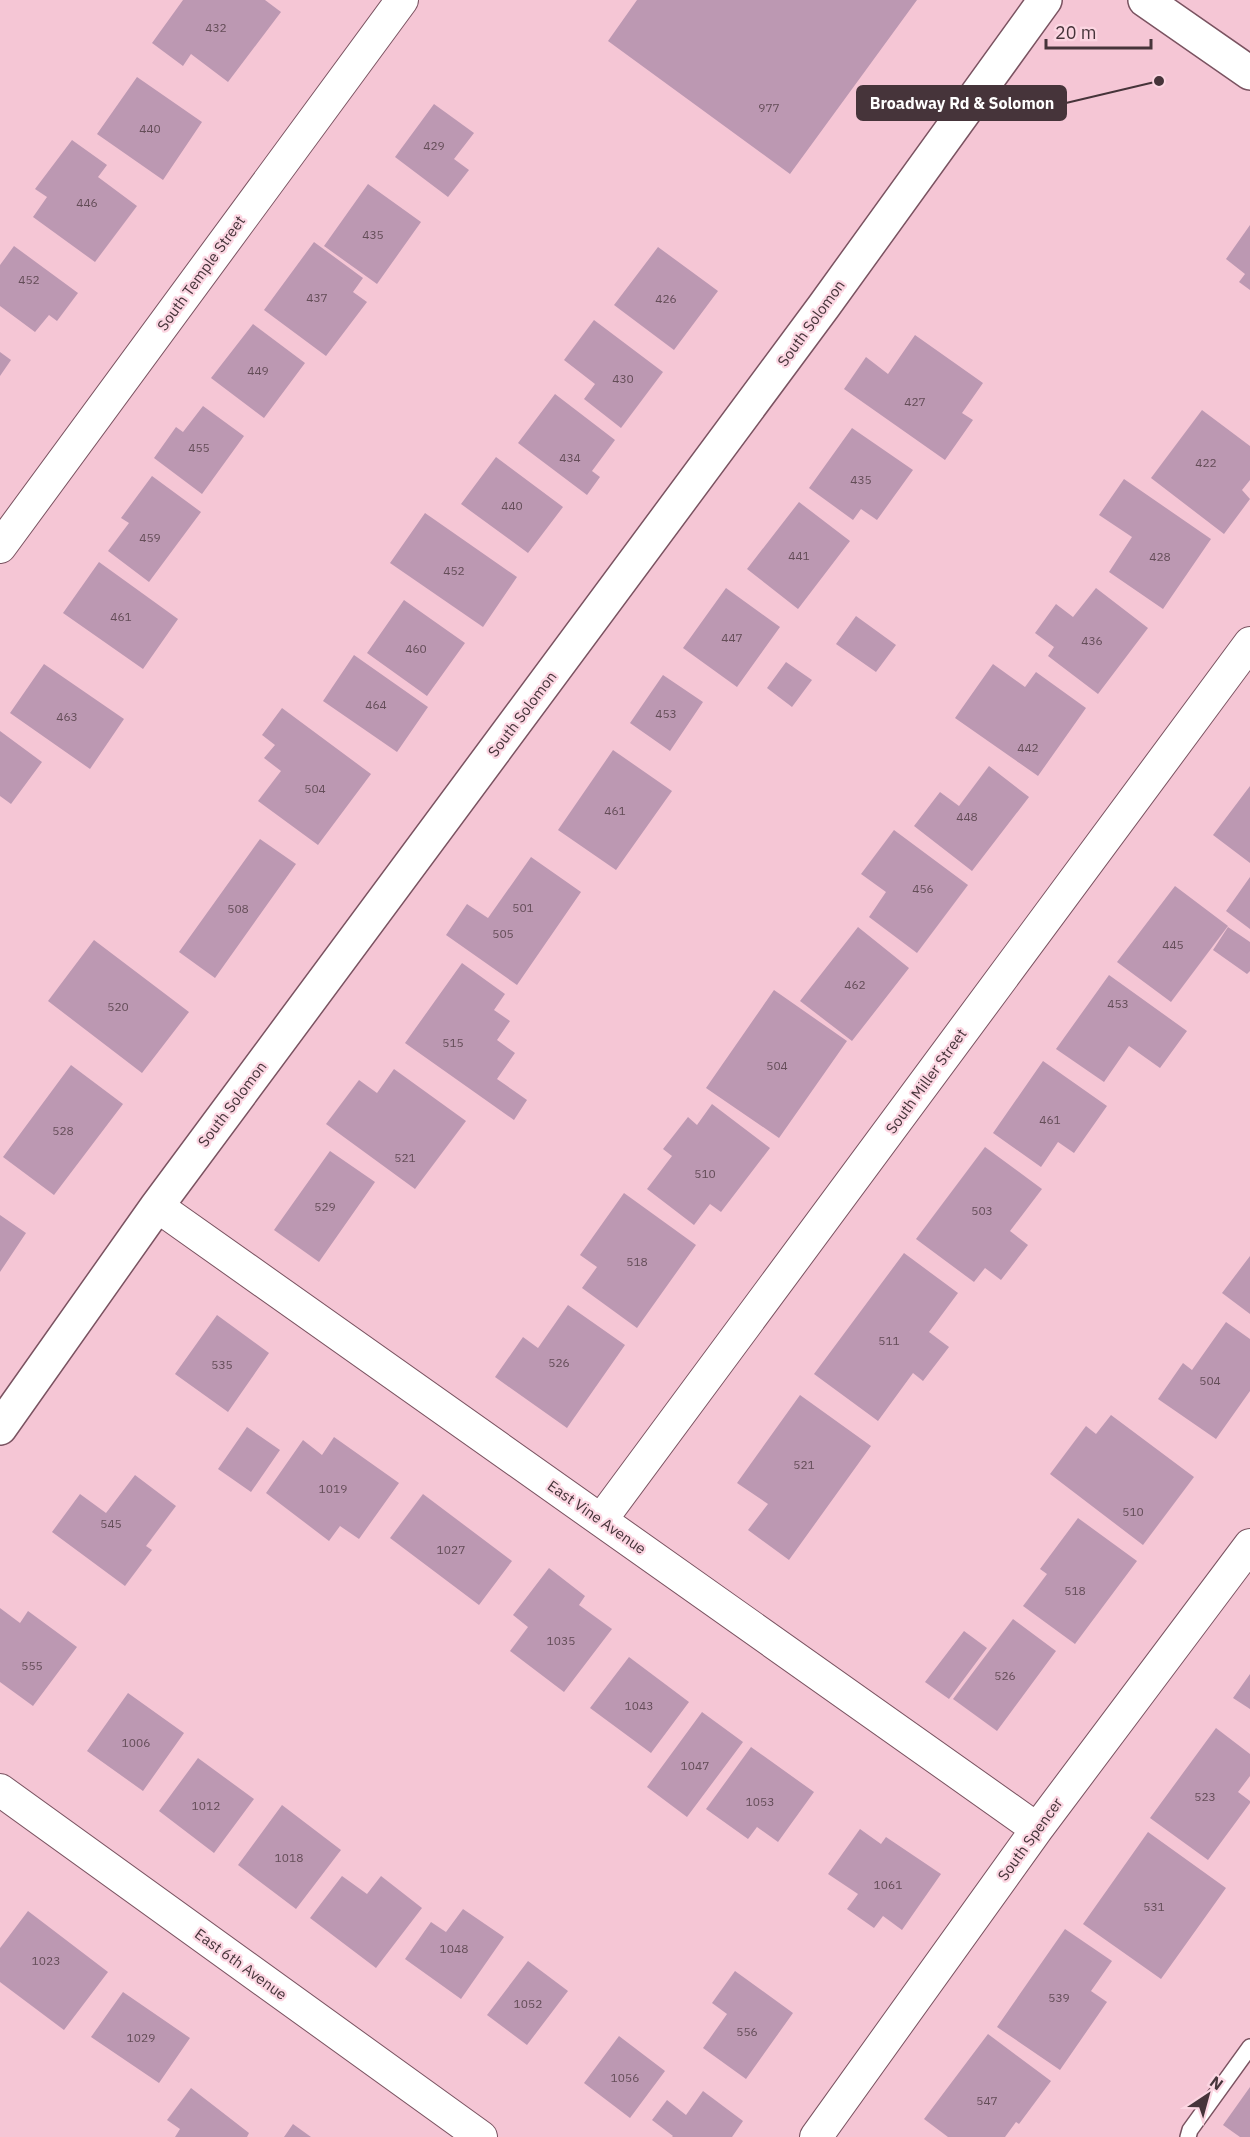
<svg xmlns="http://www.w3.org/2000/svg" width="1250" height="2137" font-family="'IBM Plex Sans',sans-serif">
<rect width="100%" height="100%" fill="#f5c6d5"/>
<!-- building -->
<path fill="#bc98b2" d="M183 0H265L281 12 228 82 191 54 183 66 152 43Z
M637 0H917L790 174 608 41Z
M137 77 202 122 163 180 97 134Z
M434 104 474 133 454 159 469 170 448 197 395 157Z
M72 140 107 165 98 177 137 206 95 262 33 217 47 197 35 189Z
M368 184 421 222 377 284 324 246Z
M1250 225V290L1239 282 1245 274 1226 259Z
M314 242 363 278 353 292 367 302 326 356 264 310Z
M14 246 78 293 57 321 49 315 35 332 0 306V265Z
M658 247 718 291 674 350 614 305Z
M594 320 663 372 621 428 584 399 595 384 564 360Z
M253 324 305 363 264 418 211 378Z
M915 335 983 383 962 413 973 420 945 460 844 389 866 357 888 374Z
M0 352 11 360 0 376Z
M555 394 615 440 592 471 600 477 587 495 518 443Z
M203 406 244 436 202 494 154 458 176 427 183 432Z
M1202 410 1250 446V480L1242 490 1250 499 1224 534 1151 478Z
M852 428 913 470 877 520 861 509 853 520 809 488Z
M496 457 563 507 528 553 461 504Z
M152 476 201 512 149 582 108 551 129 523 121 518Z
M1124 479 1211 539 1163 609 1109 572 1132 537 1099 515Z
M799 502 850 541 798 609 747 569Z
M425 513 517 577 483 627 390 563Z
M99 562 178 619 143 669 63 613Z
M726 588 780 627 737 687 683 648Z
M1096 588 1148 628 1098 694 1048 656 1054 647 1035 633 1056 604 1073 617Z
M404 600 465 643 427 696 367 653Z
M856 616 896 645 876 672 836 644Z
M354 655 428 707 397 752 323 701Z
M786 662 812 680 792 707 767 688Z
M44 664 124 719 90 769 10 713Z
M993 664 1025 687 1036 672 1086 708 1038 776 955 718Z
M663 675 703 702 670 751 630 723Z
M282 708 371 774 318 845 258 801 281 771 264 758 275 745 262 735Z
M0 731 42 762 11 804 0 796Z
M613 750 672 791 616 870 558 830Z
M989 766 1029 797 972 871 914 826 940 792 959 806Z
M1250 786V863L1213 835Z
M894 830 968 885 917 953 869 917 886 892 861 874Z
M260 839 296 864 215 978 179 952Z
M531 857 581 892 517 985 446 935 467 904 488 918Z
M1250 877V929L1226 911Z
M1175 886 1228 926 1171 1002 1117 962Z
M858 927 909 968 852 1041 800 1001Z
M1228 927 1250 942V971L1247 974 1213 950Z
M94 940 189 1012 142 1073 48 1001Z
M462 963 505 994 494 1010 510 1021 497 1040 515 1053 497 1079 527 1100 514 1120 405 1043Z
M1109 975 1187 1031 1160 1068 1129 1046 1104 1082 1056 1049Z
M774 990 847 1041 779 1138 706 1088Z
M1043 1061 1107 1106 1074 1153 1058 1142 1041 1167 993 1133Z
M71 1065 123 1104 54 1195 3 1157Z
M394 1069 466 1121 415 1189 326 1124 359 1080 377 1093Z
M712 1104 770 1148 721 1212 710 1204 694 1225 647 1189 672 1156 663 1149 688 1117 697 1125Z
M985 1147 1042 1189 1010 1231 1028 1245 1001 1280 985 1268 974 1282 916 1239Z
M330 1151 375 1182 319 1262 274 1230Z
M624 1193 696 1245 637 1328 582 1288 597 1267 580 1255Z
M0 1215 26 1233 0 1272Z
M904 1253 958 1293 929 1332 949 1347 923 1381 913 1373 878 1421 814 1374Z
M1250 1256V1314L1222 1293Z
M568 1305 625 1345 567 1428 495 1377 523 1337 538 1348Z
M217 1315 269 1353 228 1412 175 1374Z
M1226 1322 1250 1339V1391L1216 1439 1158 1399 1183 1363 1192 1370Z
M800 1395 871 1446 789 1560 748 1530 768 1504 737 1483Z
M1111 1415 1194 1477 1143 1545 1050 1474 1086 1426 1096 1434Z
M247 1427 280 1450 251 1492 218 1469Z
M334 1437 399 1483 359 1539 340 1526 329 1541 266 1493 303 1440 322 1455Z
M135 1475 176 1506 146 1546 152 1550 125 1586 52 1532 80 1494 106 1513Z
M423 1494 512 1561 479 1605 390 1538Z
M1078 1518 1137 1561 1075 1644 1023 1606 1047 1574 1040 1569Z
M549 1568 585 1596 579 1605 612 1629 564 1692 510 1651 528 1627 513 1615Z
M0 1608 20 1623 28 1611 77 1647 33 1706 0 1682Z
M1013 1619 1056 1651 997 1731 953 1699Z
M964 1631 987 1648 949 1699 925 1682Z
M629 1657 689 1702 651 1753 590 1708Z
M1250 1674V1709L1233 1698Z
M128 1693 184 1733 143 1791 87 1751Z
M702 1712 743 1742 687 1817 647 1787Z
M1216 1728 1250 1754V1776L1238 1792 1250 1801V1803L1208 1860 1150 1818Z
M751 1747 814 1792 778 1842 757 1827 748 1839 706 1809Z
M198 1758 254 1799 214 1853 159 1811Z
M282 1805 341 1850 296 1909 238 1865Z
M860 1829 881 1844 886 1837 941 1874 902 1930 883 1916 874 1928 847 1909 858 1894 828 1874Z
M1148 1832 1226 1888 1161 1979 1083 1924Z
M342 1876 367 1894 381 1876 422 1908 376 1968 310 1918Z
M463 1909 504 1937 461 1999 405 1959 431 1922 446 1932Z
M28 1911 108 1972 64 2030 0 1982V1948Z
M1065 1929 1112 1961 1091 1991 1107 2002 1060 2070 997 2027Z
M528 1961 568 1991 527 2045 487 2015Z
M735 1971 793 2013 746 2079 703 2048 727 2014 712 2003Z
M123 1992 190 2038 159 2083 91 2037Z
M988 2034 1051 2081 1019 2124 1016 2122 1005 2137H948L924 2119Z
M619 2036 665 2071 630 2118 584 2083Z
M1250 2087V2137H1240L1223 2125Z
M191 2088 249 2133 247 2137H175L180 2129 167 2120Z
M703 2091 743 2121 732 2137H672L673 2136 652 2120 667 2100 686 2115Z
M293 2124 311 2137H284Z"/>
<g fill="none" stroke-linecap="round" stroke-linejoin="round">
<!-- lane casing -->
<g stroke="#7a5361" stroke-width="18">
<path id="lane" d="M1188 2137 1190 2130 1250 2047"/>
</g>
<!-- street casing -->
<g stroke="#7a5361" stroke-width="34">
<path id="street" d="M0 547 402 0
M157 1206 1037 1829
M601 1520 1250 643
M0 1790 481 2137
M816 2137 1037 1829 1250 1545"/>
</g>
<!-- secondary casing -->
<g stroke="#7a5361" stroke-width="36">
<path id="secondary" d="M1145 0 1250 73
M0 1428 157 1206 824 306 1045 0"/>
</g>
<!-- lane -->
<use href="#lane" stroke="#fff" stroke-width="15"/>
<!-- street -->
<use href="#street" stroke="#fff" stroke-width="32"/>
<!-- secondary -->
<use href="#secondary" stroke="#fff" stroke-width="33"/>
</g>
<g text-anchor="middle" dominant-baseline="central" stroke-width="4.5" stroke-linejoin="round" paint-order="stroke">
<!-- number labels -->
<g font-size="12" fill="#644d58">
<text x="216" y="27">432</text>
<text x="769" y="107">977</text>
<text x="150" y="128">440</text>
<text x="434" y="145">429</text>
<text x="87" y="202">446</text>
<text x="373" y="234">435</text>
<text x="29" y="279">452</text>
<text x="317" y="297">437</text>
<text x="666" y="298">426</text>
<text x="258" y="370">449</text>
<text x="623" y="378">430</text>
<text x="915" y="401">427</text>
<text x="199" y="447">455</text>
<text x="570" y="457">434</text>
<text x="1206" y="462">422</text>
<text x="861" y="479">435</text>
<text x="512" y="505">440</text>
<text x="150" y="537">459</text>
<text x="799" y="555">441</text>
<text x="1160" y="556">428</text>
<text x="454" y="570">452</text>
<text x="121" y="616">461</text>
<text x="732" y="637">447</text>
<text x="1092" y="640">436</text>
<text x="416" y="648">460</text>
<text x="376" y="704">464</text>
<text x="666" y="713">453</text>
<text x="67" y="716">463</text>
<text x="1028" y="747">442</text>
<text x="315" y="788">504</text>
<text x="615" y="810">461</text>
<text x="967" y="816">448</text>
<text x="923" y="888">456</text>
<text x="523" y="907">501</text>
<text x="238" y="908">508</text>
<text x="503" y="933">505</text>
<text x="1173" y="944">445</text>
<text x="855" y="984">462</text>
<text x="1118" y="1003">453</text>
<text x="118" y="1006">520</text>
<text x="453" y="1042">515</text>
<text x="777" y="1065">504</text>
<text x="1050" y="1119">461</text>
<text x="63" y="1130">528</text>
<text x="405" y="1157">521</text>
<text x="705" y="1173">510</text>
<text x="325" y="1206">529</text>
<text x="982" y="1210">503</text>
<text x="637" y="1261">518</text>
<text x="889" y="1340">511</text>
<text x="559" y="1362">526</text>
<text x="222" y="1364">535</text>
<text x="1210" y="1380">504</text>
<text x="804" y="1464">521</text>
<text x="333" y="1488">1019</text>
<text x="1133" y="1511">510</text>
<text x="111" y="1523">545</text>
<text x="451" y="1549">1027</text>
<text x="1075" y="1590">518</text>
<text x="561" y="1640">1035</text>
<text x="32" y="1665">555</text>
<text x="1005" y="1675">526</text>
<text x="639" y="1705">1043</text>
<text x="136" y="1742">1006</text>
<text x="695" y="1765">1047</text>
<text x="1205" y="1796">523</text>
<text x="760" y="1801">1053</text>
<text x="206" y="1805">1012</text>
<text x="289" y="1857">1018</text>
<text x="888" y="1884">1061</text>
<text x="1154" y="1906">531</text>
<text x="454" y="1948">1048</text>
<text x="46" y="1960">1023</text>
<text x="1059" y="1997">539</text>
<text x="528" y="2003">1052</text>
<text x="747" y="2031">556</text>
<text x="141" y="2037">1029</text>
<text x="625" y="2077">1056</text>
<text x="987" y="2100">547</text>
</g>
<!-- street labels -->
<g font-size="15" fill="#46343a" stroke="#fcd6e2">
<text transform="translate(201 273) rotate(-54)">South Temple Street</text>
<text transform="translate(811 323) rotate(-54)">South Solomon</text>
<text transform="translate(522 714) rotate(-53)">South Solomon</text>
<text transform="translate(926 1081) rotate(-54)">South Miller Street</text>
<text transform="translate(232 1104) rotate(-53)">South Solomon</text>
<text transform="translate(597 1517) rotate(35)">East Vine Avenue</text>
<text transform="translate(1030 1839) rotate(-54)">South Spencer</text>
<text transform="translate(241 1964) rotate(36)">East 6th Avenue</text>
</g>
</g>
<!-- callouts -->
<path fill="none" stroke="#46343a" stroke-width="2" d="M1159 81L1066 103"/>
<circle fill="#46343a" stroke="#fcd6e2" stroke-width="2" cx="1159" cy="81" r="6"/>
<rect fill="#46343a" stroke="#46343a" stroke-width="2" x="857" y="86" width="209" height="34" rx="6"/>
<g font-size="16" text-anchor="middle" font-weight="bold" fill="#fff">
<text x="962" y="109">Broadway Rd &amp; Solomon</text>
</g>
<!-- north arrow -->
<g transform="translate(1208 2095) rotate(36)" stroke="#fcd6e2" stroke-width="4.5" paint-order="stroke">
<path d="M0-4.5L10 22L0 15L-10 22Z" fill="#46343a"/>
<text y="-9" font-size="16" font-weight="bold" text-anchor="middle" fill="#46343a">N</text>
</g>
<!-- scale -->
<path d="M1046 39v9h105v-9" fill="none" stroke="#46343a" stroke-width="3"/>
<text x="1055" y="39" font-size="18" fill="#46343a" stroke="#fcd6e2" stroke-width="4.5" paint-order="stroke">20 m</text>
</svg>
